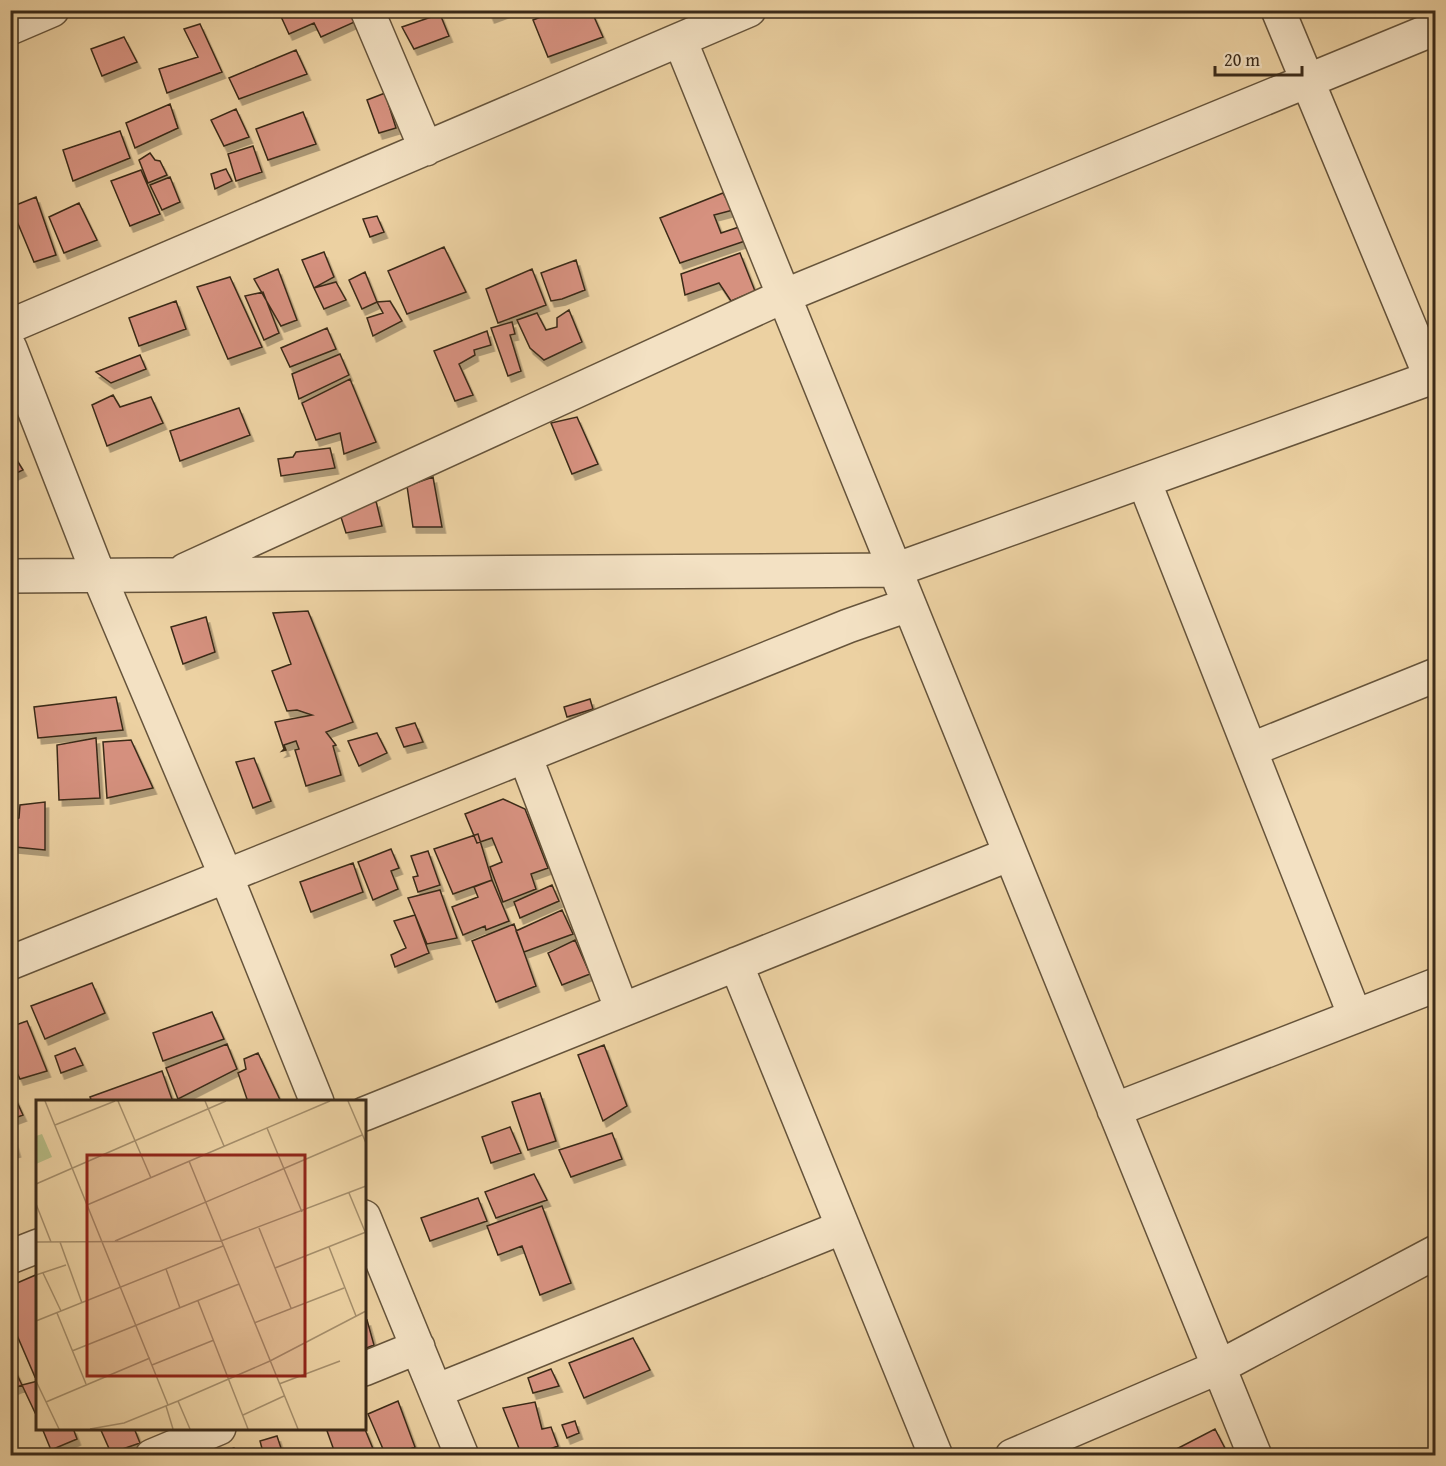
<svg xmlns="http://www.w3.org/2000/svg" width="1446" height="1466" font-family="'Gentium Book Plus',serif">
<defs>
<filter id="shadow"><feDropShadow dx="3.5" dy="6" stdDeviation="0" flood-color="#0004"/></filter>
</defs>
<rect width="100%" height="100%" fill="#ecd1a2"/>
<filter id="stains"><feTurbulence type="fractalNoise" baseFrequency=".00333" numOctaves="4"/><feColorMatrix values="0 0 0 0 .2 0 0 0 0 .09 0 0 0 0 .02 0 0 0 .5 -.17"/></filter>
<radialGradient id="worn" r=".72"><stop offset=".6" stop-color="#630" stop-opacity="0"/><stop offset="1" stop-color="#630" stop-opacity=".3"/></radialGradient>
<!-- building -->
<path fill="#d6917f" stroke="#3a2a19" stroke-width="1.5" filter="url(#shadow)" d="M278 10H354L359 20 321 37 314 23 289 34Z
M488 10H510L491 17Z
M559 10H591L603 37 548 57 533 20Z
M440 14 449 36 414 49 402 27Z
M200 24 222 72 167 93 159 69 198 57 184 29Z
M124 37 137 62 102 76 91 49Z
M296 50 307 74 239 99 229 78Z
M385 93 396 128 379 133 367 100Z
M170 104 178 128 135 148 126 123Z
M236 109 249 137 224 146 211 120Z
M303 112 316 144 268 160 256 129Z
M120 131 130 158 73 181 63 150Z
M253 146 262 172 236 181 228 154Z
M150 153 155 160 160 161 167 175 148 183 139 160Z
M226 169 232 181 215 189 211 174Z
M141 170 160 214 130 226 111 181Z
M170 177 180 202 162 210 150 185Z
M723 193 733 210 714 215 721 233 739 227 745 241 680 263 660 218Z
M36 197 56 255 34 262 11 207Z
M79 203 97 240 64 253 49 217Z
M377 216 384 232 370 237 363 219Z
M444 247 466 292 407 314 388 271Z
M324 252 334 277 314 288 302 260Z
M740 253 755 291 731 301 719 283 685 295 681 274Z
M576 260 585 290 562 299 551 301 541 273Z
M278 269 297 320 281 326 254 279Z
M532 269 546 305 498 323 486 289Z
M365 272 377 302 362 309 349 280Z
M230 277 262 347 228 359 197 287Z
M336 282 346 300 324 309 314 288Z
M263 292 279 333 264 340 245 296Z
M176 301 186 329 139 346 129 318Z
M390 301 402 321 373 336 367 318 383 313 377 302Z
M569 310 582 342 544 360 530 348 517 320 537 313 546 330 557 327V318Z
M512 322 515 334 510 335 521 371 508 376 491 328Z
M327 328 336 349 290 367 281 348Z
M487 331 491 345 474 350 475 355 459 364 473 395 455 401 434 351Z
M340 354 349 375 299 399 292 374Z
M140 355 146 369 111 383 96 372Z
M350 379 376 442 344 454 340 433 316 440 302 403Z
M113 395 120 407 151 397 163 423 107 446 92 405Z
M239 408 250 435 180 461 170 431Z
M577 417 598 464 572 474 551 423Z
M330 448 335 468 281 476 278 459 293 457 296 452Z
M10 449 23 470 10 476Z
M433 477 442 527H413L407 486Z
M376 501 382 526 346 533 340 514Z
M308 611 353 722 326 732 336 745 333 746 341 775 306 786 295 750 299 749 296 741 284 745 286 750 282 751 284 749 275 722 312 715 297 710 287 711 272 671 291 664 273 613Z
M206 617 215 652 183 664 171 627Z
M116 697 123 730 38 738 34 707Z
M590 699 593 709 567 717 564 707Z
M415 723 423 742 404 747 396 728Z
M377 733 387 753 359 766 348 741Z
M96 738 100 798 59 800 57 745Z
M131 740 153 788 107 798 103 742Z
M254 758 271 801 253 808 236 762Z
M503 799 525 809 548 868 531 874 536 889 503 902 490 867 502 862 492 838 477 843 465 814Z
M45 802V850L15 847 14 820 19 818 20 805Z
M478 834 492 880 453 894 434 849Z
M391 849 399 868 391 871 398 889 373 900 358 862Z
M428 851 440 885 418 892 413 877 418 876 411 856Z
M353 863 363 892 311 912 300 882Z
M492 880 509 921 486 930 485 926 463 935 452 907 478 897 474 887Z
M552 885 559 901 520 918 514 902Z
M440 890 457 938 427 944 408 898Z
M562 910 573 934 524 952 516 931Z
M415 915 429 953 395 967 391 955 406 948 394 921Z
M514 924 536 986 496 1002 472 941Z
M575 940 590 974 562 985 548 953Z
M92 983 105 1013 45 1039 31 1006Z
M212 1012 224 1039 163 1061 153 1033Z
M27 1021 47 1071 20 1079 10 1058V1027Z
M227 1044 237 1069 178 1099 166 1068Z
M604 1045 627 1106 603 1121 578 1055Z
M75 1048 83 1065 61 1073 55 1056Z
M258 1053 281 1102H248L238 1073 246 1069 244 1059Z
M162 1071 173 1102H92L90 1097Z
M11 1089 23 1115 10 1120V1089Z
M540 1093 556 1141 528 1150 512 1102Z
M510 1127 521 1153 491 1163 482 1137Z
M612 1133 622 1159 571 1177 559 1150Z
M12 1134 17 1151 10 1153V1135Z
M534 1174 547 1200 496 1218 485 1192Z
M478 1198 487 1221 430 1241 421 1218Z
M542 1206 571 1283 540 1295 522 1246 498 1255 487 1226Z
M38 1274V1376L35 1377 10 1319V1286Z
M367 1320 374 1345 364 1349V1321Z
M633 1338 650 1370 584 1398 569 1363Z
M10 1360 22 1385 10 1390Z
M551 1369 559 1386 533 1393 528 1378Z
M38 1381V1419L22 1385Z
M398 1401 415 1447 392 1456H386L368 1414Z
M535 1402 542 1429 551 1427 558 1446 531 1456H522L503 1408Z
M575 1421 579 1433 567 1438 562 1425Z
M364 1427 376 1456H336L326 1428H364Z
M42 1428H73L77 1439 51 1450Z
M100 1428H134L140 1443 111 1453Z
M1215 1429 1228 1454 1163 1456Z
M277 1436 283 1454 264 1456 260 1441Z
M234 1448 238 1456 217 1454Z"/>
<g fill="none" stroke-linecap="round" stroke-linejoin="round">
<!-- street casing -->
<g stroke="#66543b" stroke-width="36">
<path id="street" d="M367 10 426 149
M1278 10 1431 378
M10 28 52 10
M680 40 1255 1456
M10 326 749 10
M10 348 99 576 226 876 317 1102
M1144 481 1355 1016
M185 570 784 296 1436 28
M10 576 895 570 1436 376
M1250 750 1436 675
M525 756 622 1010
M10 963 848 626 908 605
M736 964 936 1456
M1114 1110 1436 985
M364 1114 1010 854
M364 1217 462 1456
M10 1257 38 1246
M364 1369 418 1347
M436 1391 843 1227
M152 1456 219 1428
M1012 1456 1219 1367 1436 1252"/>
</g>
<!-- street -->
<use href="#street" stroke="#f3e1c3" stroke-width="33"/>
</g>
<!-- overview -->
<g transform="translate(36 1100)">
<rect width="330" height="330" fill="#ecd1a2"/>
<path d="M6 34 16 57 0 64V36Z" fill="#b7bc85"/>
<path fill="none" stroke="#a58e6b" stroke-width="1.5" d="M9 1 132 305M82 1 115 78M169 1 188 46M312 1 330 43M19 25 79 1M231 28 266 112M153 61 262 329M0 84 190 1M313 93 330 134M0 104 15 142M51 105 294 1M223 128 255 208M79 141 326 35M0 142 185 141 330 86M24 142 46 203M293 147 320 216M239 168 330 132M130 169 144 208M7 173 25 211M0 175 30 165M162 201 212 329M21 213 50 284M0 221 187 146M218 223 308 188M36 251 203 184M116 265 178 240M0 281 23 329M243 284 304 261M142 301 154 329M10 302 114 258M130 306 137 329M207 315 248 296M54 329 88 323 142 301 234 261 330 211"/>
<path fill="#8f2418" fill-opacity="0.15" stroke="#8f2418" stroke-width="3" d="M51 55H269V276H51Z"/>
<rect width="330" height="330" fill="none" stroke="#3a2a19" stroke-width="3"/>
</g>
<!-- margin -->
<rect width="1446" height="1466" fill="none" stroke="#ecd1a2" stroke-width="36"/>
<rect x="12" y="12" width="1422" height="1442" fill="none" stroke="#3a2a19" stroke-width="3"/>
<rect x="18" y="18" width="1410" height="1430" fill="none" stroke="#3a2a19" stroke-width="1.5"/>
<!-- scale -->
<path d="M1215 66v9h87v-9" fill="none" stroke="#3a2a19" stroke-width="3"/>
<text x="1224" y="66" font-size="18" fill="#3a2a19" stroke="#f3e1c3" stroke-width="4.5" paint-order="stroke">20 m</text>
<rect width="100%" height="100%" filter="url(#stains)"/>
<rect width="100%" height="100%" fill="url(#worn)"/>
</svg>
